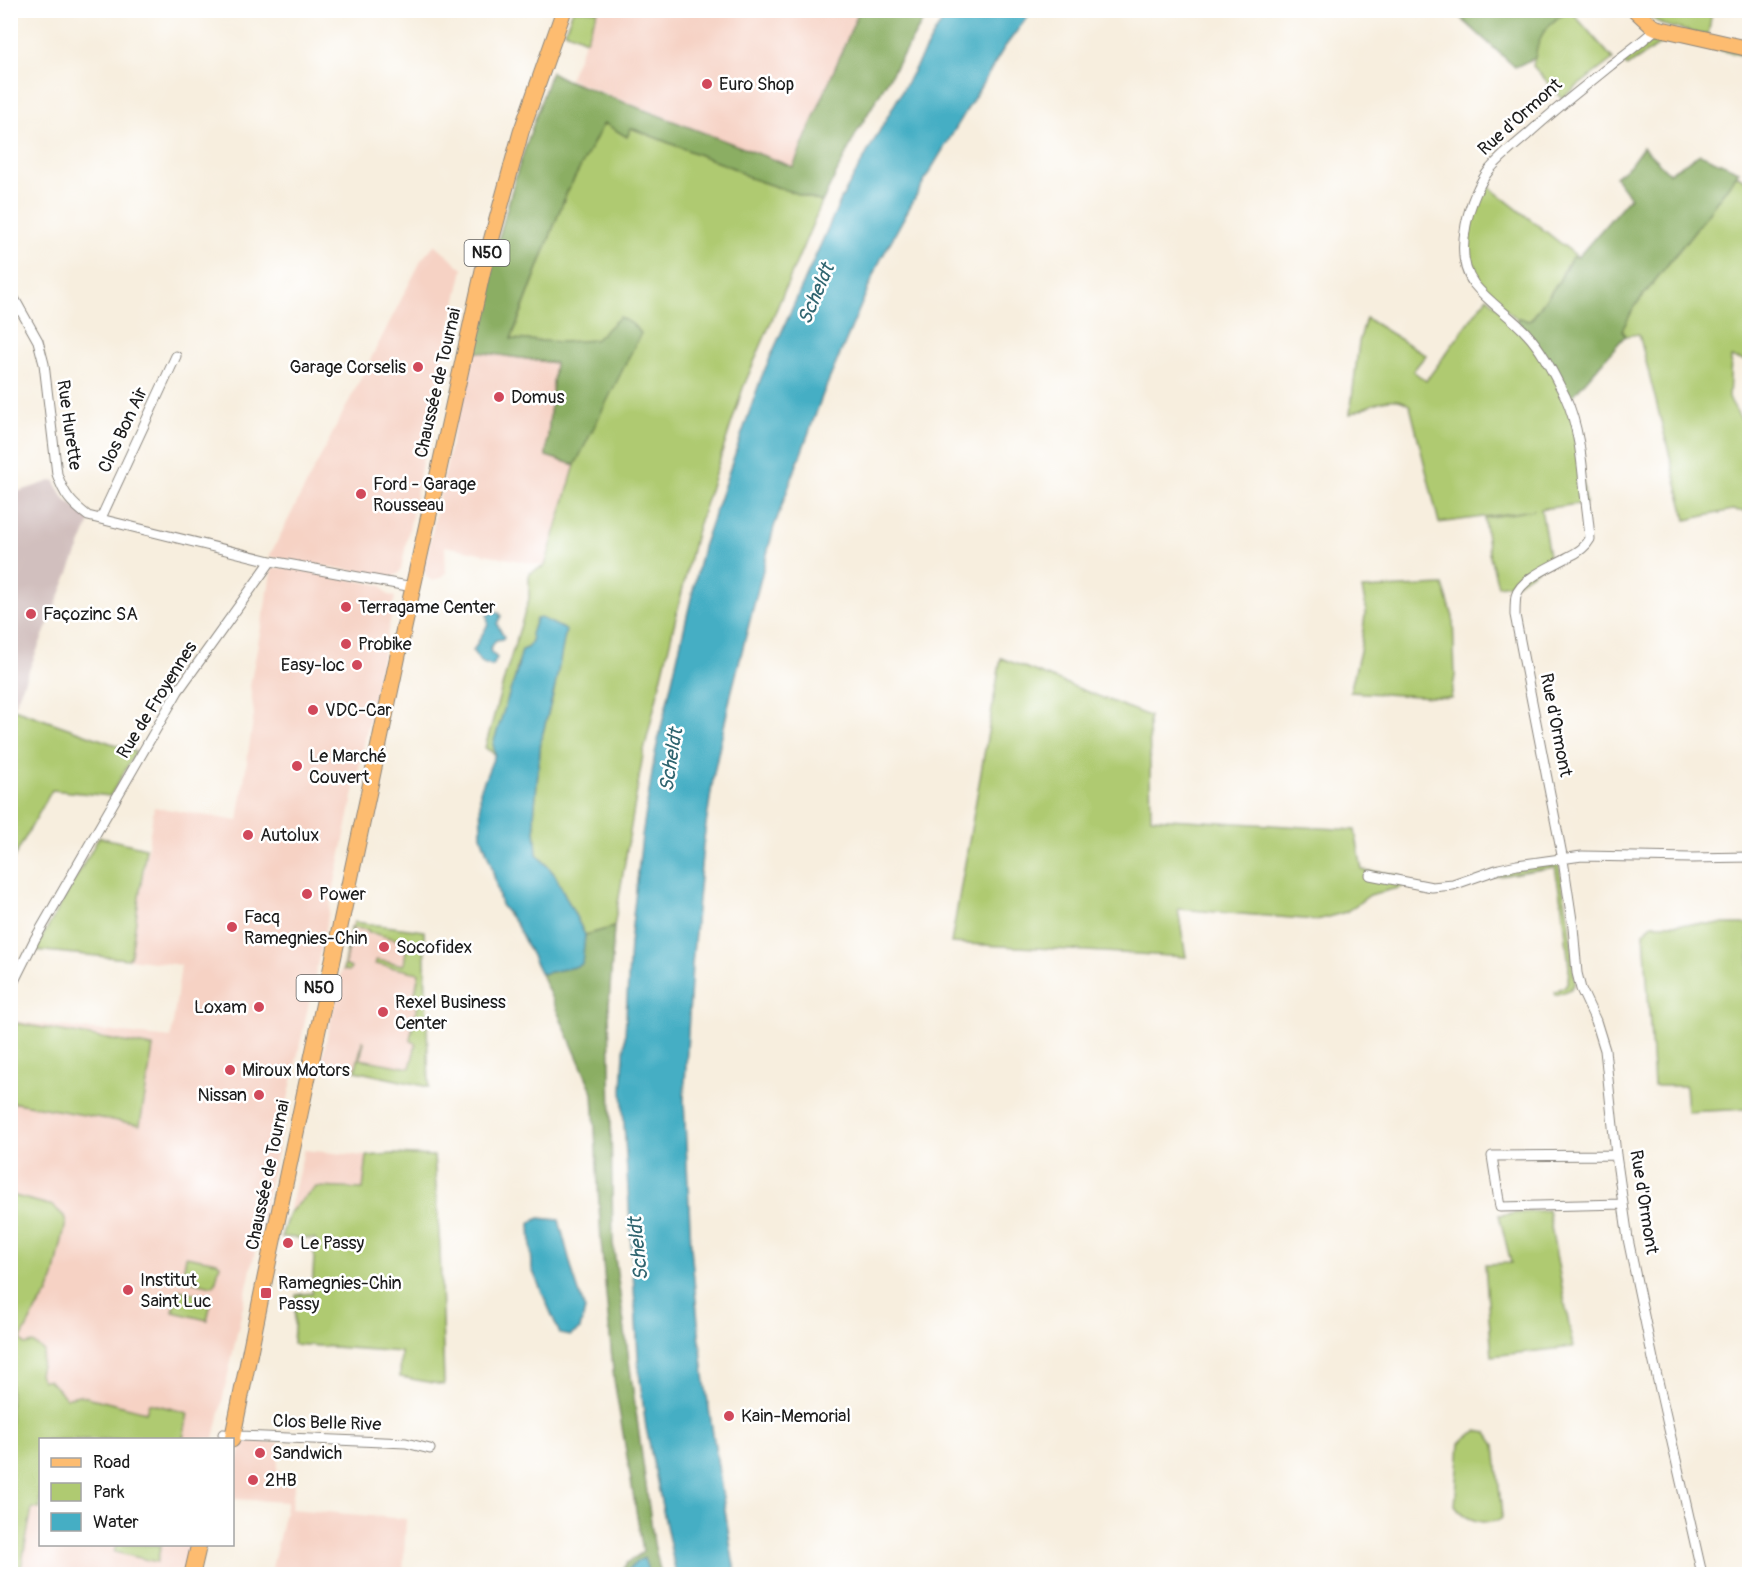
<svg xmlns="http://www.w3.org/2000/svg" width="1760" height="1585" font-family="Pangolin,sans-serif">
<rect width="100%" height="100%" fill="#fff"/>
<filter id="ink" filterUnits="userSpaceOnUse"><feTurbulence type="fractalNoise" baseFrequency=".0167" numOctaves="2"/><feDisplacementMap in="SourceGraphic" scale="12" xChannelSelector="R" yChannelSelector="G"/><feConvolveMatrix kernelMatrix="1 2 1 2 8 2 1 2 1" color-interpolation-filters="sRGB"/></filter>
<filter id="wash" filterUnits="userSpaceOnUse"><feTurbulence type="fractalNoise" baseFrequency=".008" numOctaves="4" result="noise"/><feDisplacementMap in="SourceGraphic" scale="24" xChannelSelector="R" yChannelSelector="G"/><feGaussianBlur stdDeviation="1.35" result="paint"/><feColorMatrix in="noise" values="0 0 0 0 0 0 0 0 0 0 0 0 0 0 0 0 0 1.4 0 .05"/><feComposite in="paint" operator="in"/></filter>
<g filter="url(#wash)">
<rect width="100%" height="100%" fill="#f7eede"/>
<!-- built -->
<path fill="#f6d2c4" d="M598 11H859L793 167 569 79Z
M435 244 463 269 445 347 401 570 398 574 392 577 269 557 422 259Z
M471 351 555 363 546 456 575 465 545 566 445 546 446 573 442 577 433 581 426 577 424 569Z
M276 568H288L381 585 387 594 395 597 329 911 214 1439 40 1440V1544L191 1545 184 1574H20L28 1526 10 1514 11 1021 171 1038 181 965 128 959 131 955 154 807 238 821 254 714 250 686 272 569Z
M352 922 424 931 429 1087 321 1064Z
M304 1150 367 1156 363 1189 316 1187 289 1213Z
M242 1441 280 1443 277 1471 296 1475 291 1509 406 1519 403 1574H301L272 1568 287 1502 233 1499V1485Z"/>
<!-- industrial -->
<path fill="#d1bfbe" d="M54 480 65 500 91 519 13 709 11 708V494Z"/>
<!-- green -->
<path fill="#afca71" stroke="#667346" stroke-width="1.5" d="M573 10 598 11 586 40 565 31Z
M1566 11H1571L1613 59 1562 98 1533 66C1538 35 1541 30 1566 11Z
M1640 11H1712L1708 36 1663 25Z
M1667 35 1749 54V57L1678 41 1662 43 1627 66 1622 61 1659 37Z
M604 123 627 137 631 128 733 168 750 178 822 202 743 388 696 533 643 755 614 927 585 935 555 875 537 854 534 816 541 740 555 687 532 641 517 665 515 680 506 705 495 754 485 748 505 676 529 599V573L545 566 575 465 546 456 555 363 505 356 566 194Z
M1736 175 1749 182V361L1731 358 1729 398 1749 433V512L1732 510 1686 520 1639 334 1625 336 1622 330 1635 306 1706 216Z
M1484 183 1578 257 1566 265 1559 281 1531 320 1528 321 1516 318 1495 300 1473 277 1468 253V239L1471 217Z
M1487 297 1525 331 1570 399 1586 503 1541 509 1550 561 1517 583 1498 586 1489 553 1484 518 1534 510 1439 523 1410 406C1394 391 1367 407 1350 414L1359 342 1366 318 1426 355 1413 371 1426 381Z
M1443 585 1453 617 1455 676 1451 698 1350 692 1360 651 1366 608 1362 589Z
M1001 658 1149 716 1151 818 1355 830 1362 870 1400 875 1402 887 1370 895 1346 912 1317 920 1178 909 1186 957 951 943Z
M11 708 136 752 110 796 52 790 11 863Z
M99 837 146 848 131 955 128 959 35 950Z
M1556 863 1559 866 1569 920 1575 982C1573 991 1563 992 1555 995L1554 992 1565 986 1568 981 1569 968 1564 919 1555 867 1493 877V872Z
M354 922 424 931 429 1087 355 1071 363 1041 364 1042 360 1059 410 1068 416 1044 410 1040 419 999 414 998 419 973 375 964 376 960 404 965 407 942 368 932V930L353 928 345 965 351 968 349 971 343 970 351 927H353Z
M1652 924H1749V1109L1687 1112 1685 1086H1654L1644 933Z
M16 1023 153 1047 140 1125 11 1102V1052Z
M393 1154 434 1156 440 1248 444 1385 400 1377 401 1352 293 1344 296 1295 312 1293 315 1239 281 1237 289 1213 316 1187 363 1189 367 1156Z
M11 1195 53 1206 64 1216 66 1222 54 1277 48 1293 36 1310 21 1339 25 1345 33 1343 44 1351 39 1374 42 1380H49L66 1398 79 1395 146 1412 149 1403 188 1413 183 1439 40 1440V1509L32 1508 20 1574H10Z
M1548 1210 1573 1347 1492 1356 1485 1264 1511 1263 1499 1215Z
M186 1256 217 1262 220 1264 215 1285 212 1286 182 1279Z
M178 1290 211 1297 212 1299 207 1320 173 1312Z
M1477 1431 1487 1433 1495 1445 1502 1517 1501 1519C1486 1526 1465 1521 1455 1506L1460 1443 1465 1438Z
M116 1545V1544L161 1545 157 1562 114 1552Z"/>
<!-- forest -->
<path fill="#8bae63" stroke="#546540" stroke-width="1.5" d="M859 11H931L923 21 858 130 822 202 750 178 733 168 631 128 627 137 604 123 566 194 511 339 563 342 595 340 620 317 631 323 641 333 575 465 546 456 555 363 471 351 490 270 517 172 551 72 566 80 793 167Z
M1453 11H1566C1547 26 1539 32 1535 58L1515 67Z
M1643 147 1669 173 1700 154 1739 171 1706 216 1635 306 1622 330 1625 336 1570 399 1516 318H1521L1528 321 1531 320 1559 281 1572 257H1578L1630 197 1615 177 1630 165Z
M614 927 609 1005 613 1243 654 1544 661 1574H619L627 1563 643 1552 614 1380 601 1241 593 1093 541 974 574 967 581 964 585 935Z"/>
<!-- water -->
<path fill="#45aec4" stroke="#306570" stroke-width="1.5" d="M950 11H1032L1004 48 927 176 880 261 823 394 774 527 731 694 714 773 703 845 692 965 684 1100 691 1247 699 1332 705 1383 733 1561 737 1574H676L646 1428 639 1372 622 1090 630 944 642 836 655 754 703 547 761 378 841 199 936 31Z
M494 612 499 613 501 616 497 624 504 637 503 639 496 640 490 649 491 652 497 658 493 666C481 664 479 661 473 651L488 624 487 615Z
M541 618 566 630 555 687 541 740 534 816 537 854 555 875 585 935 582 964 574 967 541 974 516 924 501 905 491 864 481 836 480 791 495 754 493 744 511 688C517 676 518 663 522 650L527 648 532 641 531 634 536 619Z
M539 1218 559 1220 574 1277 585 1310 580 1329 570 1336 560 1334 532 1269 530 1223Z
M644 1558 649 1574H623L638 1561Z"/>
</g>
<g filter="url(#ink)">
<g fill="none" stroke-linecap="round" stroke-linejoin="round">
<!-- minor casing -->
<g stroke="#8a857d" stroke-width="11">
<path id="minor" d="M1657 28C1643 41 1627 53 1611 65 1583 88 1554 110 1527 135 1514 146 1501 156 1490 169 1469 195 1452 255 1474 284 1489 303 1511 316 1527 334 1543 351 1554 375 1565 396 1579 426 1582 462 1585 494 1587 509 1589 524 1590 539 1585 548 1577 553 1568 557 1553 566 1521 578 1516 596 1515 602 1515 609 1515 615L1563 860 1573 927 1577 973 1581 989 1596 1021 1605 1050 1616 1155 1628 1239 1653 1359 1702 1574
M10 291 38 341 44 364 57 474C64 495 71 503 88 516L271 561
M101 518 176 356
M1370 875 1432 887 1453 885 1499 869 1517 865 1582 856 1691 858 1750 857
M10 989 35 939 178 691 271 561 413 587
M1616 1155 1492 1156 1500 1207 1623 1204
M223 1434 241 1436 406 1443 430 1449"/>
</g>
<!-- primary casing -->
<g stroke="#8a857d" stroke-width="17">
<path id="primary" d="M1635 10 1651 25 1657 28 1750 49
M232 1440 265 1278 400 646 483 270 521 132 564 10
M192 1574 199 1544"/>
</g>
<!-- minor -->
<use href="#minor" stroke="#fff" stroke-width="9"/>
<!-- primary -->
<use href="#primary" stroke="#fdbc70" stroke-width="15"/>
</g>
</g>
<!-- markers -->
<g fill="#d1495b" stroke="#fff" stroke-width="2">
<circle cx="707" cy="84" r="6"/>
<circle cx="418" cy="367" r="6"/>
<circle cx="499" cy="397" r="6"/>
<circle cx="361" cy="494" r="6"/>
<circle cx="346" cy="607" r="6"/>
<circle cx="31" cy="614" r="6"/>
<circle cx="346" cy="644" r="6"/>
<circle cx="357" cy="665" r="6"/>
<circle cx="313" cy="710" r="6"/>
<circle cx="297" cy="766" r="6"/>
<circle cx="248" cy="835" r="6"/>
<circle cx="307" cy="894" r="6"/>
<circle cx="232" cy="927" r="6"/>
<circle cx="384" cy="947" r="6"/>
<circle cx="259" cy="1007" r="6"/>
<circle cx="383" cy="1012" r="6"/>
<circle cx="230" cy="1070" r="6"/>
<circle cx="259" cy="1095" r="6"/>
<circle cx="288" cy="1243" r="6"/>
<circle cx="128" cy="1290" r="6"/>
<rect x="260" y="1287" width="12" height="12" rx="3"/>
<circle cx="729" cy="1416" r="6"/>
<circle cx="260" cy="1453" r="6"/>
<circle cx="253" cy="1480" r="6"/>
</g>
<g text-anchor="middle" dominant-baseline="central" stroke-width="5" stroke-linejoin="round" paint-order="stroke">
<!-- shield labels -->
<g fill="#fff" stroke="#606060" stroke-width="1.5">
<rect x="464.5" y="240" width="45" height="26" rx="4.5"/>
<rect x="296.5" y="975" width="45" height="26" rx="4.5"/>
</g>
<g font-size="16" font-weight="bold" fill="#1c1c1c">
<text x="487" y="253">N50</text>
<text x="319" y="988">N50</text>
</g>
<!-- poi labels -->
<g font-size="18" fill="#1c1c1c" stroke="#fff" text-anchor="start">
<text x="719" y="84">Euro Shop</text>
<text x="406" y="367" text-anchor="end">Garage Corselis</text>
<text x="511" y="397">Domus</text>
<text x="373" y="484">Ford - Garage<tspan x="373" dy="21">Rousseau</tspan></text>
<text x="358" y="607">Terragame Center</text>
<text x="43" y="614">Façozinc SA</text>
<text x="358" y="644">Probike</text>
<text x="345" y="665" text-anchor="end">Easy-loc</text>
<text x="325" y="710">VDC-Car</text>
<text x="309" y="756">Le Marché<tspan x="309" dy="21">Couvert</tspan></text>
<text x="260" y="835">Autolux</text>
<text x="319" y="894">Power</text>
<text x="244" y="917">Facq<tspan x="244" dy="21">Ramegnies-Chin</tspan></text>
<text x="396" y="947">Socofidex</text>
<text x="395" y="1002">Rexel Business<tspan x="395" dy="21">Center</tspan></text>
<text x="247" y="1007" text-anchor="end">Loxam</text>
<text x="242" y="1070">Miroux Motors</text>
<text x="247" y="1095" text-anchor="end">Nissan</text>
<text x="300" y="1243">Le Passy</text>
<text x="140" y="1280">Institut<tspan x="140" dy="21">Saint Luc</tspan></text>
<text x="278" y="1283">Ramegnies-Chin<tspan x="278" dy="21">Passy</tspan></text>
<text x="741" y="1416">Kain-Memorial</text>
<text x="272" y="1453">Sandwich</text>
<text x="265" y="1480">2HB</text>
</g>
<!-- street labels -->
<g font-size="18" fill="#1c1c1c" stroke="#fff">
<text transform="translate(1520 117) rotate(-42)">Rue d'Ormont</text>
<text transform="translate(438 383) rotate(-77)">Chaussée de Tournai</text>
<text transform="translate(69 425) rotate(82)">Rue Hurette</text>
<text transform="translate(123 430) rotate(-65)">Clos Bon Air</text>
<text transform="translate(157 700) rotate(-58)">Rue de Froyennes</text>
<text transform="translate(1556 725) rotate(79)">Rue d'Ormont</text>
<text transform="translate(268 1175) rotate(-78)">Chaussée de Tournai</text>
<text transform="translate(1644 1202) rotate(81)">Rue d'Ormont</text>
<text transform="translate(327 1423) rotate(2)">Clos Belle Rive</text>
</g>
<!-- water labels -->
<g font-size="20" font-style="italic" fill="#306570" stroke="#fff">
<text transform="translate(816 294) rotate(-67)">Scheldt</text>
<text transform="translate(671 760) rotate(-81)">Scheldt</text>
<text transform="translate(638 1249) rotate(-96)">Scheldt</text>
</g>
</g>
<!-- margin -->
<rect width="1760" height="1585" fill="none" stroke="#fff" stroke-width="36"/>
<!-- legend -->
<rect x="39" y="1438" width="195" height="108" fill="#ffffff" stroke="#a4a4a4" stroke-width="1.5"/>
<rect x="51" y="1458" width="30" height="9" fill="#fdbc70" stroke="#a4a4a4" stroke-width="1.5"/>
<text x="93" y="1468" font-size="18" fill="#1c1c1c">Road</text>
<rect x="51" y="1483" width="30" height="18" fill="#afca71" stroke="#a4a4a4" stroke-width="1.5"/>
<text x="93" y="1498" font-size="18" fill="#1c1c1c">Park</text>
<rect x="51" y="1513" width="30" height="18" fill="#45aec4" stroke="#a4a4a4" stroke-width="1.5"/>
<text x="93" y="1528" font-size="18" fill="#1c1c1c">Water</text>
</svg>
